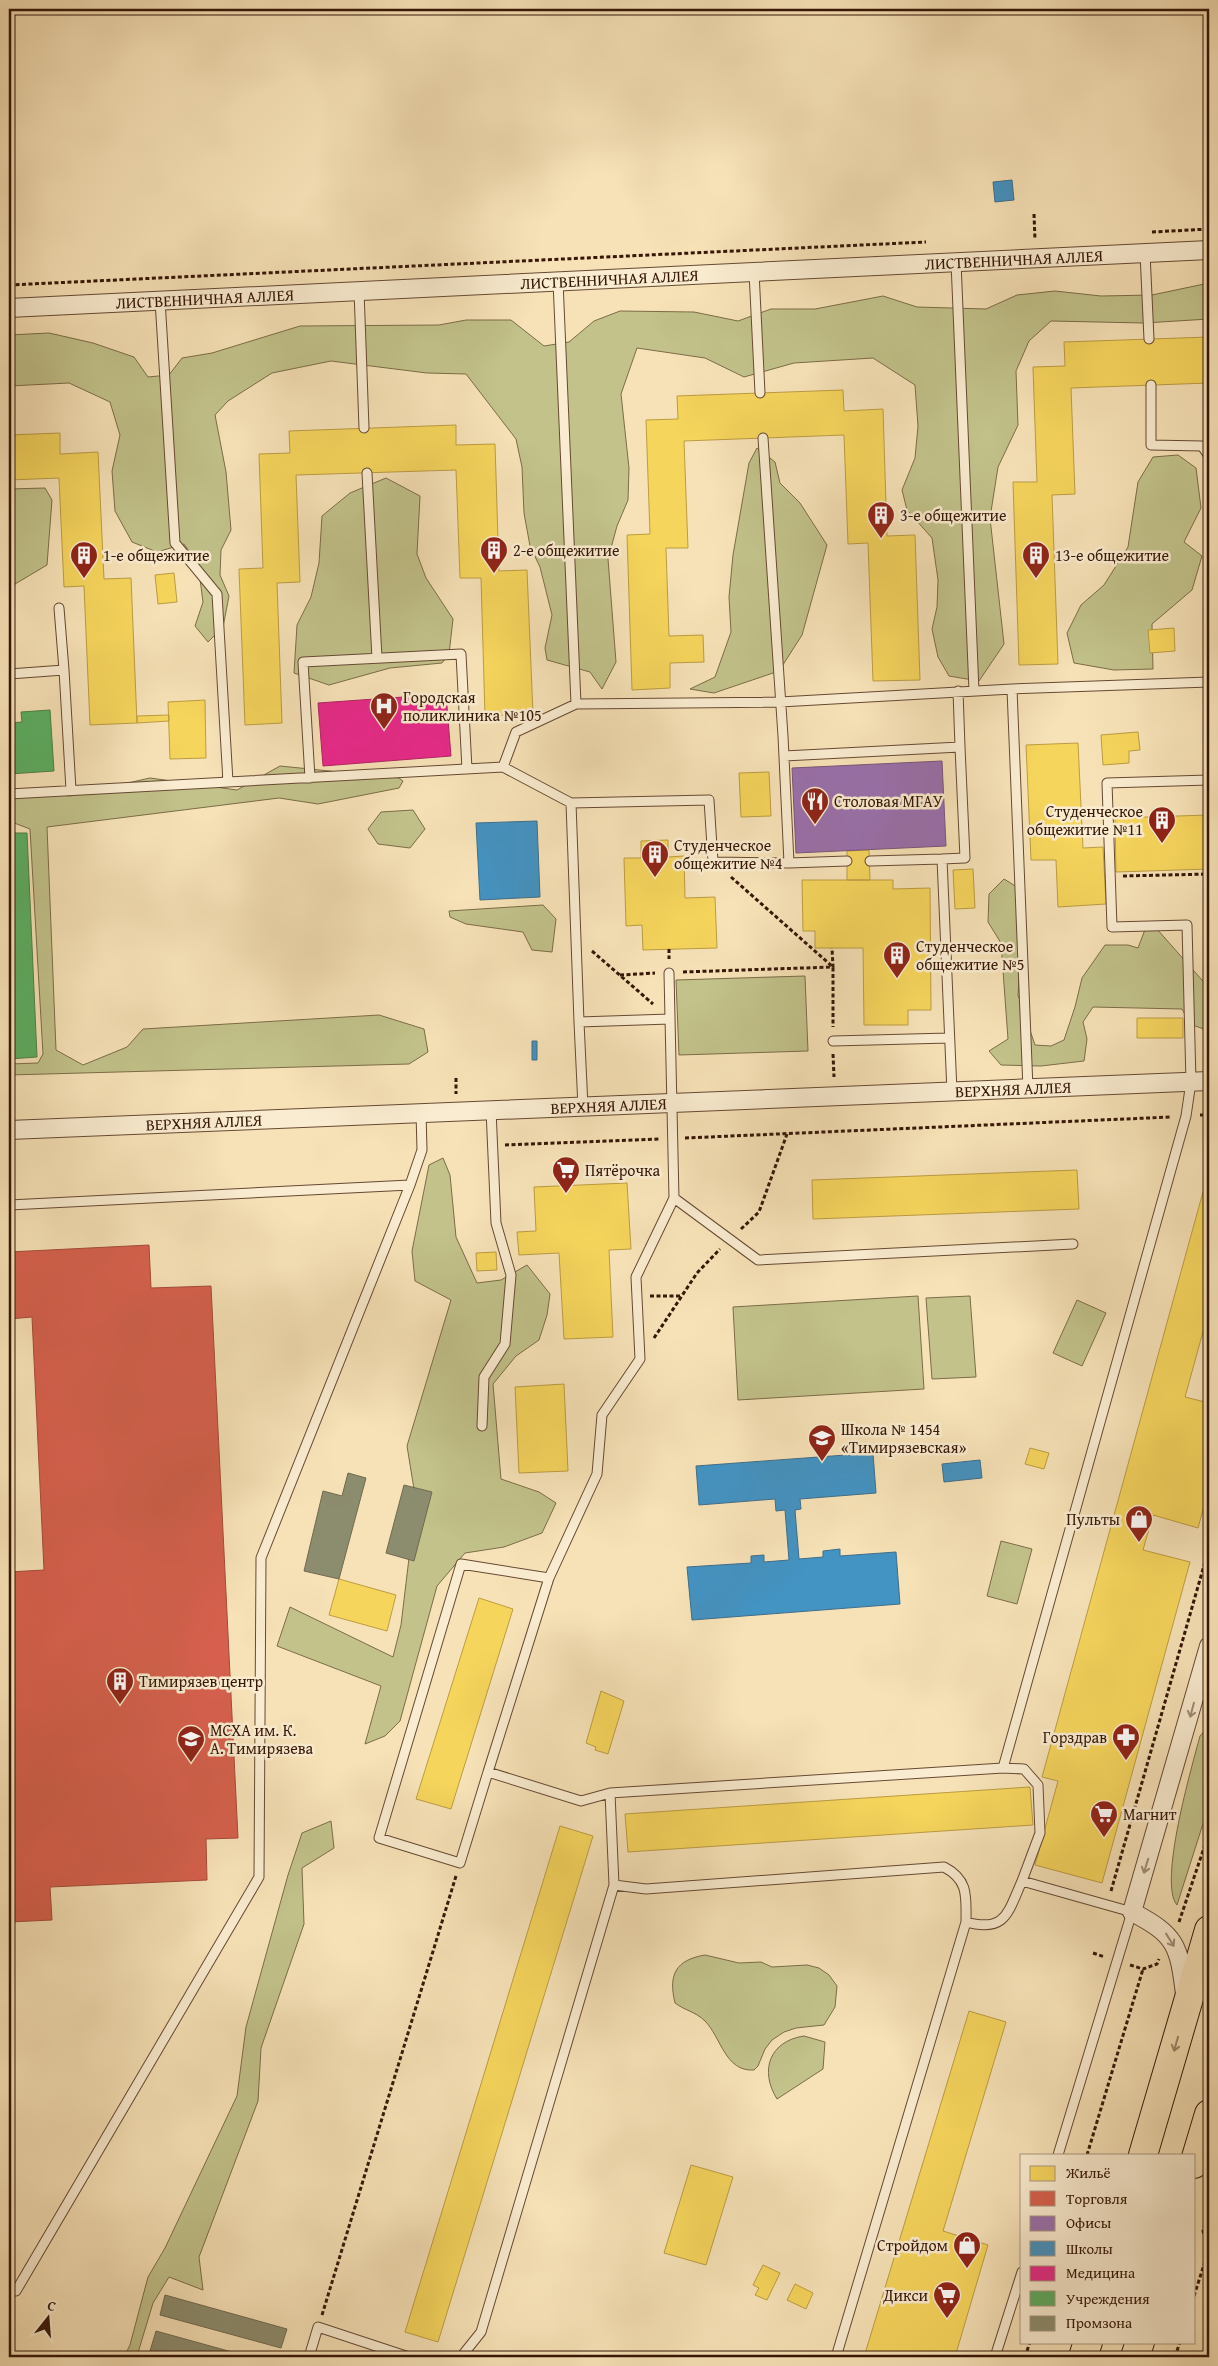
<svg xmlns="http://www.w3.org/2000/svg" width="1218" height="2366" font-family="'Gentium Book Plus',serif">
<rect width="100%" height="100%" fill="#f7e2b7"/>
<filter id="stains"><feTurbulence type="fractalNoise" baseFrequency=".004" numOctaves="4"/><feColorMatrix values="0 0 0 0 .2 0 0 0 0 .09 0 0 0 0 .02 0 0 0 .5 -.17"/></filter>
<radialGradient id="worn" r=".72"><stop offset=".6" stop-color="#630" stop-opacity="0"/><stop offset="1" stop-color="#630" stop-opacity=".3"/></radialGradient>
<!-- green -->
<path fill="#c2c28a" stroke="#7c6c48" d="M1209 283V319L1144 323 1051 321 1029 341 1016 371 1018 425 998 467 990 518 1004 644 979 681 949 676 938 657 932 629 937 607 938 580 932 538 907 510 902 490 915 458 918 426 915 385 873 358 794 363 744 377 705 358 637 348 621 394 629 468 628 500 617 526 608 559 616 662 602 689 590 672 547 660 545 648 552 615 540 567 530 546 524 513 522 467 516 439 466 374 427 373 331 361 272 373 228 401 215 415 226 472 231 530 221 550 220 575 229 596 223 627 208 642 195 626 203 602 198 564 184 544 157 552 132 542 115 511 112 471 120 435 110 402 69 383 9 386V335L49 333 93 343 134 357 148 377 169 375 182 358 212 353 300 326 439 325 466 320H511L544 346 569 342 594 321 620 311 694 312 738 321 771 309H815L883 296 917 307 986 309 1017 295 1055 291 1101 296 1152 295Z
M757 448 775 462 780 483 800 503 827 545 802 635 779 671 714 693 690 689 715 677 731 632 729 597 733 555 749 463Z
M1178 455 1196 468 1201 508 1184 542 1202 556 1192 590 1152 624 1153 669 1114 670 1074 663 1067 633 1081 605 1104 585 1128 547 1138 482 1153 457Z
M386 478 420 496 417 554 426 578 453 619 449 654 442 663 390 668 329 685 294 673 297 625 311 597 319 563 322 516 350 493Z
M45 488 52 500 47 565 15 584 9 596V489Z
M280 766 399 778 403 781 399 788 318 804 279 798 47 827 56 1050 83 1065 127 1047 143 1029 379 1015 424 1029 428 1052 409 1064 9 1075V1064L38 1063 43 1054 30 829 9 821V790L70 796 150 778 237 790Z
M413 810 425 829 410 848 378 844 368 829 381 812Z
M1004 879 1022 890 1023 930 1018 995 1035 1045 1051 1046 1064 1040 1075 1007 1082 978 1105 945H1128L1138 948 1146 927 1156 928 1209 988V1031L1190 1024 1182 1009 1093 1007 1083 1022 1087 1039 1084 1061 1041 1066 1001 1065 989 1051 1008 1039 1001 943 988 922 989 894Z
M543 905 556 919 552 952 532 950 523 932 466 924 450 917 449 911Z
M805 976 808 1051 679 1055 676 980Z
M443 1158 450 1175 456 1237 477 1283 501 1280 527 1265 550 1294 547 1315 539 1340 516 1356 493 1384 501 1479 539 1492 556 1503 542 1533 504 1547 465 1553 437 1586 400 1721 385 1736 365 1744 381 1686 277 1646 290 1607 393 1657 401 1625 409 1558 414 1489 407 1446 451 1300 415 1281 412 1251 429 1165Z
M918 1296 924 1389 738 1400 733 1307Z
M970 1296 976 1377 932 1379 926 1298Z
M1077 1300 1106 1313 1082 1366 1053 1353Z
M1001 1541 1032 1549 1017 1604 987 1596Z
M1209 1726V1805L1177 1905C1158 1883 1192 1766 1200 1736Z
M331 1821 334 1848 302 1868 304 1924 261 2048 258 2101 199 2257 203 2290 169 2277 153 2303 137 2356 139 2357H124L130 2345 148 2277 165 2248 237 2096 246 2027 288 1875 302 1833Z
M705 1955 739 1963 761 1962 772 1967 807 1965 819 1968 829 1975 837 1986 835 2007 824 2025 796 2028 784 2032 772 2040 765 2049 758 2066 754 2070C725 2072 721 2037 705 2021 696 2012 684 2010 675 2003 668 1974 676 1960 705 1955Z
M804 2036 825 2042 823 2069 777 2099C759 2070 770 2041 804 2036Z"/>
<!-- homes -->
<path fill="#f6d55c" stroke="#bc9c42" d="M1209 337V383L1071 388 1075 494 1052 495 1058 664 1019 665 1013 482H1037L1033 367 1065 366 1064 342Z
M843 390 844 411 883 409 887 536 915 535 920 680 873 681 868 543 848 544 844 435 684 441 688 548H666L669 636 703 635 704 662 670 663V688L632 690 627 535 650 534 646 420 678 419 677 396Z
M456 425V445L495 444 499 571 527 570 533 714 485 716 481 578H460L456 470 296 475 300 582 277 583 282 723 245 725 239 569 263 568 259 454 290 453 289 431Z
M60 433V454L98 452 104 579 131 578 137 723 90 725 84 586 64 587 59 478 9 480V435Z
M174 573 177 602 158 604 155 575Z
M1174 628 1175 651 1150 653 1148 630Z
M205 700 206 758 170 759 168 702Z
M169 715V721L137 723V716Z
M1138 732 1140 750 1129 751V763L1103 765 1101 735Z
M1078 743 1083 848 1103 847 1106 904 1058 907 1056 860H1031L1026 745Z
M769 772 771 816 741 817 739 773Z
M1209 815V869L1116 872 1115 818Z
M668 840V857L684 856 685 898 715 897 717 948 643 950 642 925 626 926 624 858H641V841Z
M869 850 870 880H847V851Z
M973 869 975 908 955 909 953 870Z
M802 880H893V889L930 888 931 1010H908V1025H864L863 948H815V931H803Z
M1137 1018H1183V1038H1137Z
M1077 1170 1079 1209 813 1219 812 1180Z
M1209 1170V1310L1185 1397 1209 1403V1488L1198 1528 1153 1515 1143 1550 1190 1562 1102 1883 1035 1865 1058 1781 1042 1777Z
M627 1183 631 1249 609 1250 613 1337 564 1339 559 1253 519 1255 517 1232 536 1231 534 1187Z
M496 1252 497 1270 477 1271 476 1253Z
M564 1384 568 1471 519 1473 515 1387Z
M1030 1448 1049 1453 1044 1469 1025 1464Z
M339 1579 396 1595 387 1631 329 1615Z
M479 1598 513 1609 451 1809 416 1799Z
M601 1691 624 1701 608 1754 595 1750 596 1747 586 1743Z
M1030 1787 1033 1825 628 1852 625 1814Z
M560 1826 593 1836 438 2342 405 2332Z
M969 2011 1006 2022 943 2231 988 2245 955 2357H864Z
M691 2165 733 2177 706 2265 664 2253Z
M763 2265 780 2273 767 2300 755 2295 759 2288 753 2285Z
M795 2284 813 2293 806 2309 787 2300Z"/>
<!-- shops -->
<path fill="#d6604d" stroke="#a64a38" d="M149 1245 151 1288 211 1286 238 1838 206 1839 207 1880 50 1887 52 1920 9 1922V1572L44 1570 32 1317 9 1319V1252Z"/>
<!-- offices -->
<path fill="#9970ab" stroke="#7b557a" d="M942 761 946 846 796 853 792 768Z"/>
<!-- schools -->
<path fill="#4393c3" stroke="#3f6e8b" d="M1012 180 1014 200 995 202 993 182Z
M537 821 540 897 480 900 476 823Z
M532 1041H537V1060H532Z
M873 1453 876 1493 800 1499 801 1509 795 1510 799 1559 823 1557V1551L840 1549V1556L896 1552 900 1604 692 1620 687 1567 751 1563V1556L764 1555V1562L789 1560 785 1510 776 1511 775 1499 699 1505 696 1466Z
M980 1460 982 1478 944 1482 942 1464Z"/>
<!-- health -->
<path fill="#e7298a" stroke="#b22363" d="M446 694 451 756 323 766 318 703Z"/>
<!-- public -->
<path fill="#5aae61" stroke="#4f8046" d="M50 710 54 771 9 774V723L22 722 21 712Z
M9 833H27L37 1057 9 1059Z"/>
<!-- industry -->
<path fill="#8c8c6e" stroke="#72694f" d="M348 1473 366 1478 339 1579 304 1571 323 1491 342 1496Z
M404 1485 432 1492 414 1561 386 1553Z
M165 2295 287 2329 281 2348 160 2315Z
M156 2331 250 2357H174L150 2351Z"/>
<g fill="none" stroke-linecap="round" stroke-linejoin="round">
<!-- lane casing -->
<g stroke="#664933" stroke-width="11">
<path id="lane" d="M1145 253 1149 339
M956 262 974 691
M754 272 760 393
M558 281 576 704
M359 290 364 428
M160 300 175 543 217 594 228 782
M1151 385V445L1202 446 1209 456
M763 438 783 736 789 863 847 861
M367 473 377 658
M59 608 64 670
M9 674 64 670 71 790
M1012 689 1028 1089
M958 691 960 747
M784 756 960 747 965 858 942 859
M503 767 571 803
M310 778 303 662 461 654 467 769
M9 794 503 767 516 732 576 704 780 702 1012 689 1209 682
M870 861 942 859 952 1092
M669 973 674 1198 758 1260 1073 1244
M670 1019 579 1022 571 803 709 800 713 862 789 863
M579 1022 583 1107
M833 1041 949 1038
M9 1205 410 1185 422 1150 421 1112
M482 1426 484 1377 505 1344 511 1275 496 1223 491 1110
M549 1578 461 1564 379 1838 460 1863 488 1772 581 1801 610 1793 1003 1768 1186 1116 1191 1082 1187 925 1112 927 1107 783 1209 780
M1003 1768 1024 1769 1038 1785 1040 1833 1022 1881
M488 1772 549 1578 597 1474 602 1415 640 1359 636 1277 674 1198
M610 1793 614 1885 646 1889 944 1867C969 1880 966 1897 966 1922L836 2357
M966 1922C1006 1933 1008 1912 1022 1881L1132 1912 1058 2155
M9 2291H16L259 1877 261 1558 410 1185
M309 2357 318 2327 409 2357
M461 2357 481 2332 614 1885
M995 2357 1022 2272"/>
</g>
<!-- street casing -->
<g stroke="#664933" stroke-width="20">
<g id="street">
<path id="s1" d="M9 308 1209 250"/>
<path id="s2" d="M9 1130 1209 1081"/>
<path d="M1185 1994C1179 1945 1176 1935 1132 1912L1209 1646"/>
</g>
</g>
<!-- primary casing -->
<g stroke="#351607" stroke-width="30">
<path id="primary" d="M1143 2155 1209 1930
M1194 2164 1209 2114
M1083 2357 1088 2342
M1135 2357 1140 2342"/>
</g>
<!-- path -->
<path stroke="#351607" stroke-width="3" stroke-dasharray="4 2.5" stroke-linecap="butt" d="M1034 214 1035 240
M1152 232 1209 229
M9 285 926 242
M1123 876 1209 874
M731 877 833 967V1027
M669 949V959
M592 951 653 1004
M683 972 833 967 832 948
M620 975 655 973
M833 1054 834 1077
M456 1078V1094
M1200 1115H1209
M685 1138 1171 1117
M505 1145 659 1139
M741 1229 759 1212 787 1134
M650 1296H681
M654 1338 697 1273 720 1249
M1111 1891 1209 1548
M1179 1922 1209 1833
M1093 1953 1105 1957
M1130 1965 1143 1969 1157 1964 1159 1959
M1087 2155 1143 1969
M1194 2296 1208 2252 1203 2231 1209 2210
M322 2315 456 1876
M1025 2357 1030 2342
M1175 2357 1180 2342"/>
<!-- lane -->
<use href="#lane" stroke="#faecd0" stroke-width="9"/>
<!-- street -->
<use href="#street" stroke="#faecd0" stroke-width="18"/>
<!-- primary -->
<use href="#primary" stroke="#f7e2b7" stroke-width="28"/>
</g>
<!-- one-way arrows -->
<defs><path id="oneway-shaft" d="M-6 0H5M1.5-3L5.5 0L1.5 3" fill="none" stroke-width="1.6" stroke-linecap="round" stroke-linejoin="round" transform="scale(1.25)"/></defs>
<g stroke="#a18c76">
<use href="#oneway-shaft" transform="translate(1192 1710) rotate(105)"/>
<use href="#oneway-shaft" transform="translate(1146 1866) rotate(107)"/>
<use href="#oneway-shaft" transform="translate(1170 1940) rotate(58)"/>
</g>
<use stroke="#a08668" href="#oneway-shaft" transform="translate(1176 2044) rotate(106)"/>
<!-- icons -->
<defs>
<g id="building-pin" transform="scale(1.4375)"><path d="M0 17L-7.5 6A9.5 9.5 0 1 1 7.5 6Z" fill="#8f2418" stroke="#faecd0"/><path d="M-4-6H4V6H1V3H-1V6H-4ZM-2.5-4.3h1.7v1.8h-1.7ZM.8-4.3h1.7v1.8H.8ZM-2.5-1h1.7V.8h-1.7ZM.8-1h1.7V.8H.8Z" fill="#fff"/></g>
<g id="hospital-pin" transform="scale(1.4375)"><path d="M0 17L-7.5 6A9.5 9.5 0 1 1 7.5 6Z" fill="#8f2418" stroke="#faecd0"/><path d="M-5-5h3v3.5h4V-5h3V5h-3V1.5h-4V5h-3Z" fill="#fff"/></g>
<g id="restaurant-pin" transform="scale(1.4375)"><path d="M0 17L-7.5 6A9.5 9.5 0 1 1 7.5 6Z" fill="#8f2418" stroke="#faecd0"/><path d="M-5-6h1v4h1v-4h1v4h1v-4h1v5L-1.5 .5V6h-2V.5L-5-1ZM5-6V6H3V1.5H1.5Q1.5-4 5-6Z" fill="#fff"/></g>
<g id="supermarket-pin" transform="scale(1.4375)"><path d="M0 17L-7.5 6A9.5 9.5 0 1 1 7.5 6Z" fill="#8f2418" stroke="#faecd0"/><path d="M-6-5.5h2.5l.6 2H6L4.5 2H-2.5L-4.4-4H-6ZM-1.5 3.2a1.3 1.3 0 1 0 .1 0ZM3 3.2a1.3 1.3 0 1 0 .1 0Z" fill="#fff"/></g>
<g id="school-pin" transform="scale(1.4375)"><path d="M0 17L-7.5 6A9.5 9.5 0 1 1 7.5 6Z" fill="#8f2418" stroke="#faecd0"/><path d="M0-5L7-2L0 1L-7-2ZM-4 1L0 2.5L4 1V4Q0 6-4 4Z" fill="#fff"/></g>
<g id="shop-pin" transform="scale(1.4375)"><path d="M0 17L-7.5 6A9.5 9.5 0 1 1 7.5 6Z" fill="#8f2418" stroke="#faecd0"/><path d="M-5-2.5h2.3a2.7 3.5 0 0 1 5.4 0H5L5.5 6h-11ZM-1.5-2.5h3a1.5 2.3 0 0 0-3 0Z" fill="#fff"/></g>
<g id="pharmacy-pin" transform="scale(1.4375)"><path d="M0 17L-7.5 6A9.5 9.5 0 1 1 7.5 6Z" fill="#8f2418" stroke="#faecd0"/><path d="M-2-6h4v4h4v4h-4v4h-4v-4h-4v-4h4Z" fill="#fff"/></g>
<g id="university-pin" transform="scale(1.4375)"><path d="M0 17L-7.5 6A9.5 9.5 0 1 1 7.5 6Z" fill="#8f2418" stroke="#faecd0"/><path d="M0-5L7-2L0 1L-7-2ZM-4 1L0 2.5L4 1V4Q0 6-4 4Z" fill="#fff"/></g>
</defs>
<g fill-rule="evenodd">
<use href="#building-pin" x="881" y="515"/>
<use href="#building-pin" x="494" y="550"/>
<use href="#building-pin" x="84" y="555"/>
<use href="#building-pin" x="1036" y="555"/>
<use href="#hospital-pin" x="384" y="706"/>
<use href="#restaurant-pin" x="815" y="801"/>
<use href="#building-pin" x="1162" y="820"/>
<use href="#building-pin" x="655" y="854"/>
<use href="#building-pin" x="897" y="955"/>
<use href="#supermarket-pin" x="566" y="1170"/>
<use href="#school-pin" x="822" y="1438"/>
<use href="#shop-pin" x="1139" y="1519"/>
<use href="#building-pin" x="120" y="1681"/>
<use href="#pharmacy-pin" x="1126" y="1737"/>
<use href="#university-pin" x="191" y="1739"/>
<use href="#supermarket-pin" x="1104" y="1814"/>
<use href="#shop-pin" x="967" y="2245"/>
<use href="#supermarket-pin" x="947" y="2295"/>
</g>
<g text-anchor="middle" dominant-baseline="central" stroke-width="5" stroke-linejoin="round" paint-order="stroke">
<!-- street labels -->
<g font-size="16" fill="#351607" stroke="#faecd0">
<text stroke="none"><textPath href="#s1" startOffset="1006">ЛИСТВЕННИЧНАЯ АЛЛЕЯ</textPath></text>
<text stroke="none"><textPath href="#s1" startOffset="601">ЛИСТВЕННИЧНАЯ АЛЛЕЯ</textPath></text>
<text stroke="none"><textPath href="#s1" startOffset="196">ЛИСТВЕННИЧНАЯ АЛЛЕЯ</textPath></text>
<text stroke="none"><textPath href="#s2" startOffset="1005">ВЕРХНЯЯ АЛЛЕЯ</textPath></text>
<text stroke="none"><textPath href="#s2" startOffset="600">ВЕРХНЯЯ АЛЛЕЯ</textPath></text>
<text stroke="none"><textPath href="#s2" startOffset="195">ВЕРХНЯЯ АЛЛЕЯ</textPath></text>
</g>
<!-- poi labels -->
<g font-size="16" fill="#351607" stroke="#faecd0" text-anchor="start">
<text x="900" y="515">3-е общежитие</text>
<text x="513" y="550">2-е общежитие</text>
<text x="103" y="555">1-е общежитие</text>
<text x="1055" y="555">13-е общежитие</text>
<text x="403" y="697">Городская<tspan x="403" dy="18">поликлиника №105</tspan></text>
<text x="834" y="801">Столовая МГАУ</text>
<text x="1143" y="811" text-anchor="end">Студенческое<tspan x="1143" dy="18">общежитие №11</tspan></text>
<text x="674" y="845">Студенческое<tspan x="674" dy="18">общежитие №4</tspan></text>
<text x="916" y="946">Студенческое<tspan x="916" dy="18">общежитие №5</tspan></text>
<text x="585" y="1170">Пятёрочка</text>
<text x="841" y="1429">Школа № 1454<tspan x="841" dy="18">«Тимирязевская»</tspan></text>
<text x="1120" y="1519" text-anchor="end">Пульты</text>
<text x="139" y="1681">Тимирязев центр</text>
<text x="210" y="1730">МСХА им. К.<tspan x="210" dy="18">А. Тимирязева</tspan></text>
<text x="1107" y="1737" text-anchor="end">Горздрав</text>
<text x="1123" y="1814">Магнит</text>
<text x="948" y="2245" text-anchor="end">Стройдом</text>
<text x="928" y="2295" text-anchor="end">Дикси</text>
</g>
</g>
<!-- margin -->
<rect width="1218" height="2366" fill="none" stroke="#f7e2b7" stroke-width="30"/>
<rect x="10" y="10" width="1198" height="2346" fill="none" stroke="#351607" stroke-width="2.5"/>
<rect x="15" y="15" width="1188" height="2336" fill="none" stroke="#351607"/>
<!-- legend -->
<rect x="1020" y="2154" width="175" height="190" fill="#faecd0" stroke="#ab9680"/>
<rect x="1030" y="2166" width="25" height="15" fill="#f6d55c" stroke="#ab9680"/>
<text x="1066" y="2178" font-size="15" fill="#351607">Жильё</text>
<rect x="1030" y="2191" width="25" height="15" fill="#d6604d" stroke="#ab9680"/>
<text x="1066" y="2204" font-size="15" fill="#351607">Торговля</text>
<rect x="1030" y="2216" width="25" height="15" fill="#9970ab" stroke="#ab9680"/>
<text x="1066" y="2228" font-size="15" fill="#351607">Офисы</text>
<rect x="1030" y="2241" width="25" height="15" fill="#4393c3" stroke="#ab9680"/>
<text x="1066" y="2254" font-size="15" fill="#351607">Школы</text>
<rect x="1030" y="2266" width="25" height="15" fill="#e7298a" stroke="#ab9680"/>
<text x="1066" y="2278" font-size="15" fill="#351607">Медицина</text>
<rect x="1030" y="2291" width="25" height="15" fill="#5aae61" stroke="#ab9680"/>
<text x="1066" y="2304" font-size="15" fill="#351607">Учреждения</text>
<rect x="1030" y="2316" width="25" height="15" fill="#8c8c6e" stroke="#ab9680"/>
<text x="1066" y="2328" font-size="15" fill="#351607">Промзона</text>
<!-- north arrow -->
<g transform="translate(48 2318) rotate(17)" stroke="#faecd0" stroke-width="4" paint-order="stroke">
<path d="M0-4L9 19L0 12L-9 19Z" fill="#351607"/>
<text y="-8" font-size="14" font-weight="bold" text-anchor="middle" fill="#351607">С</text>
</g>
<rect width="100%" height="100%" filter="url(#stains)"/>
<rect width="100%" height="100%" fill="url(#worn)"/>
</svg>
